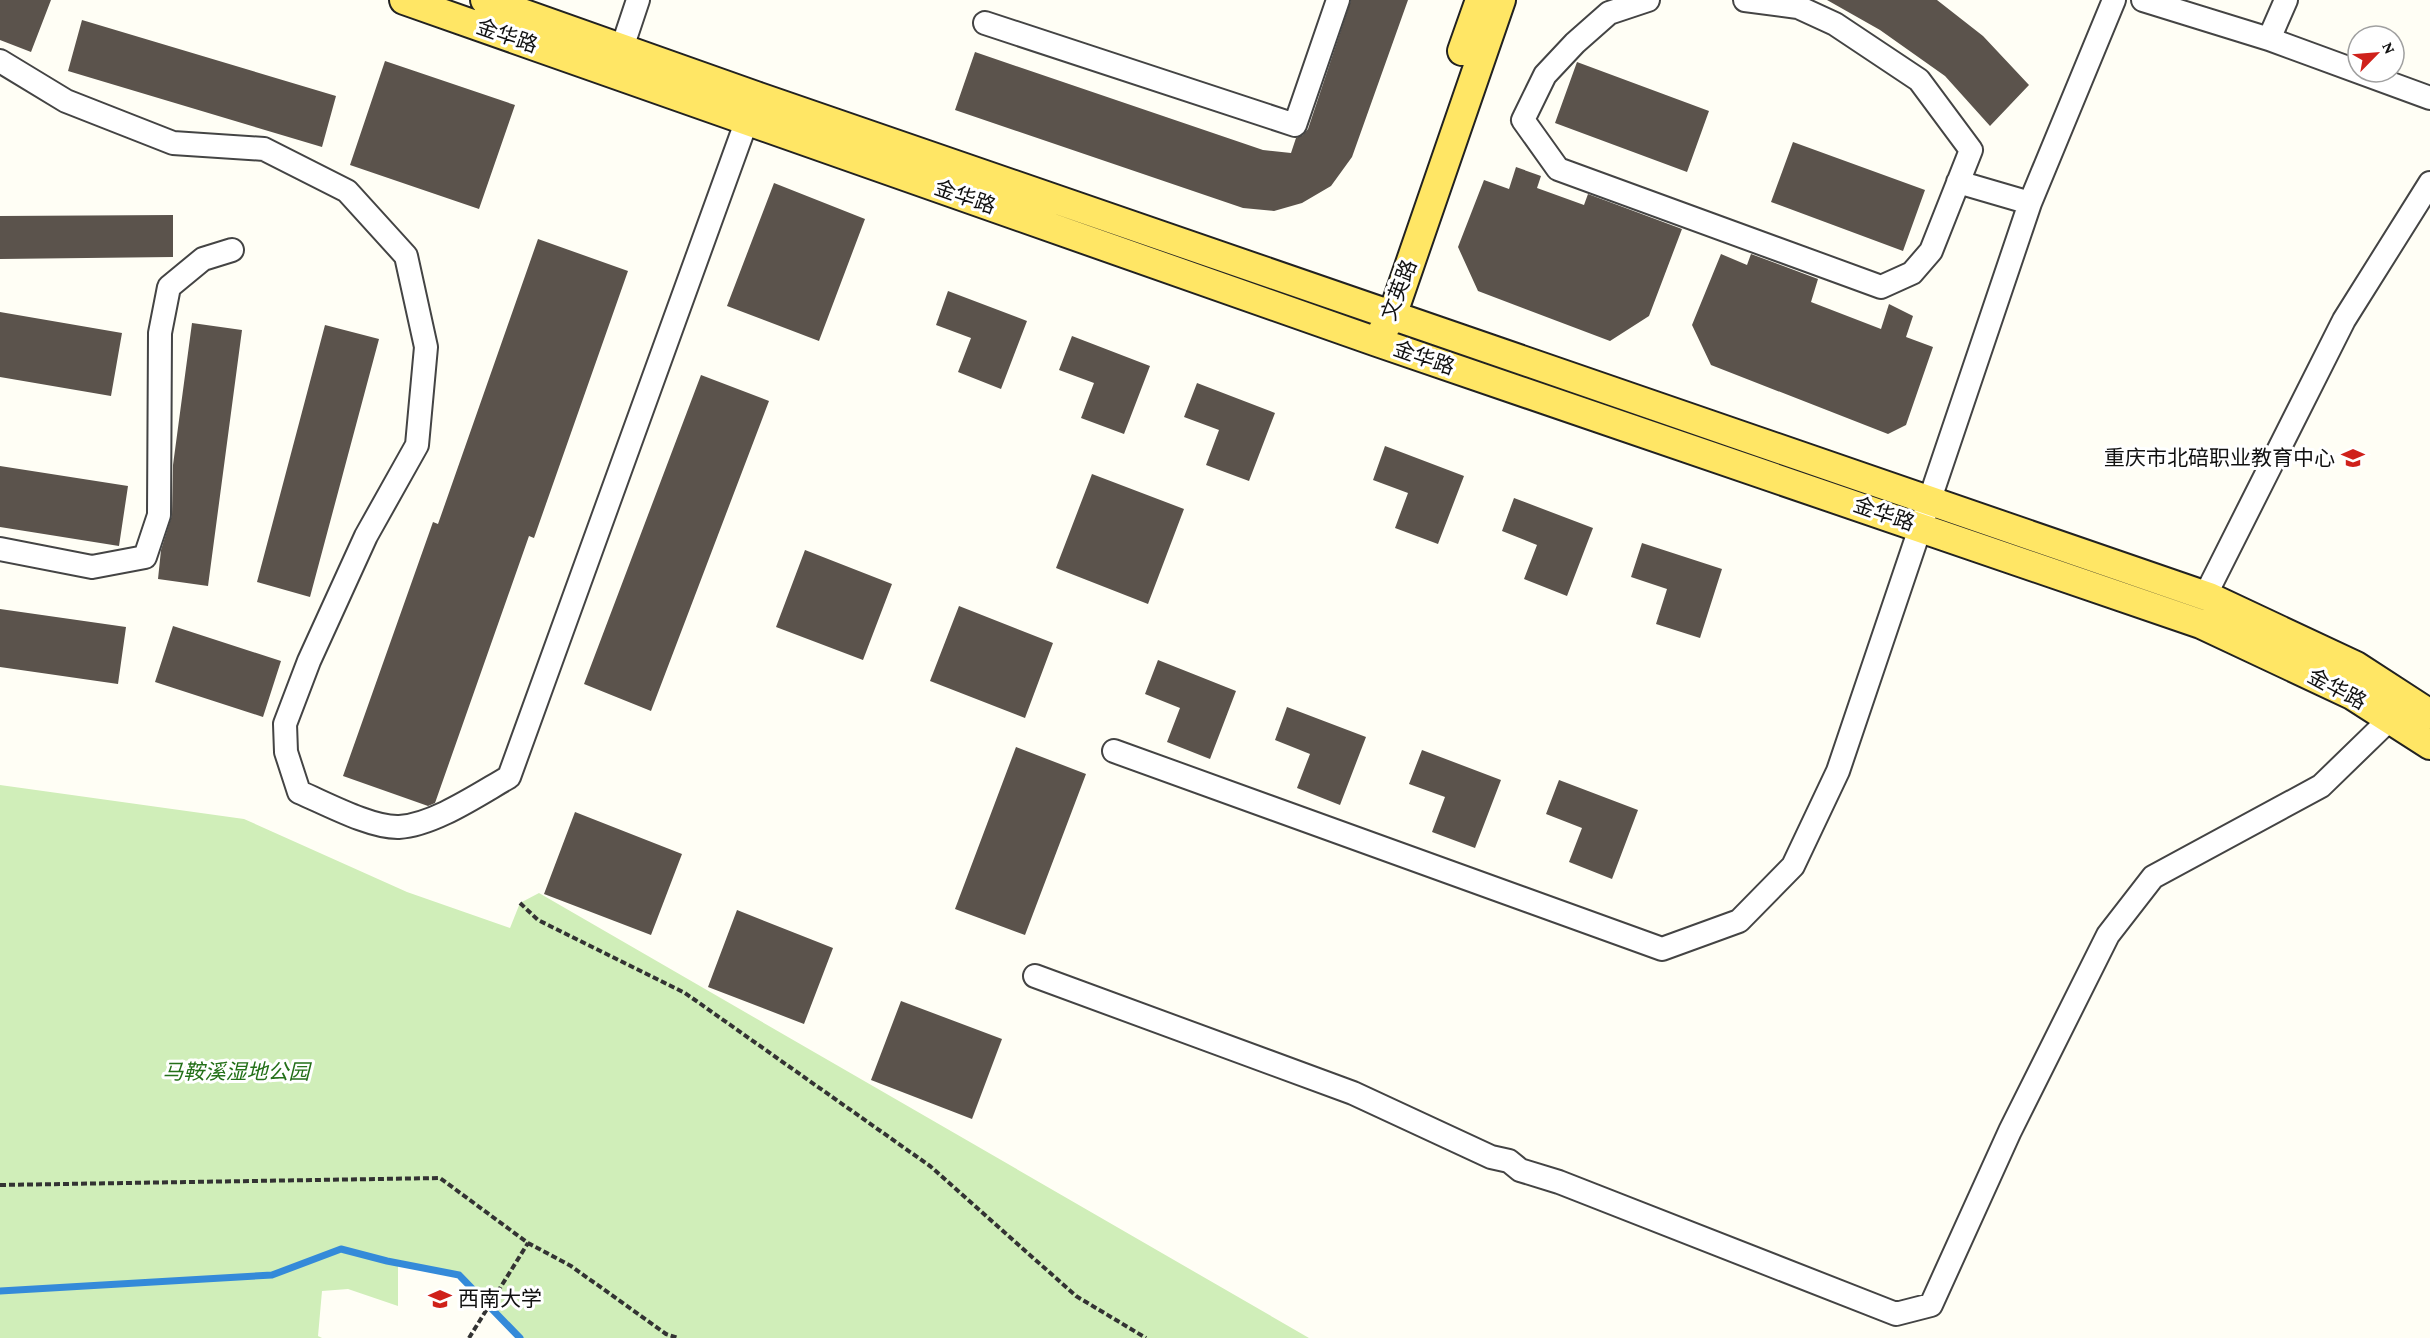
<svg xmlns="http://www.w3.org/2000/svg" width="2430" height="1338" font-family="'Crimson Pro','Noto Sans SC',serif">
<rect width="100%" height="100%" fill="#fffef5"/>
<!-- green -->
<path fill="#d0eeb9" d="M0 785 244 819 407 892 510 928 520 903 539 893 1309 1338H520L459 1275 398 1263V1306L348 1289 322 1291 318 1336 322 1338H0Z"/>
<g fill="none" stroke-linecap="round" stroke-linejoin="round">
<!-- stream -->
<path stroke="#348ad9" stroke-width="7" d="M0 1291 272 1275 341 1249 387 1261 459 1275 520 1338"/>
</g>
<!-- building -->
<path fill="#5b534c" d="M0 0H51L31 52 0 40Z
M1351 0H1408L1352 157 1331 186 1302 203 1274 211 1243 208 955 110 975 52 1263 150 1291 153 1296 138 1303 135 1308 129Z
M1827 0H1937L1983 36 2029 85 1990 126 1945 76 1880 30Z
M82 20 336 96 322 147 68 71Z
M385 61 515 105 479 209 350 165Z
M1577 62 1709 111 1687 172 1555 123Z
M1793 142 1925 190 1903 251 1771 202Z
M1516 167 1541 176 1537 188 1584 205 1588 194 1682 229 1649 316 1610 341 1478 291 1458 247 1484 180 1509 189Z
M774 183 865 219 819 341 727 306Z
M173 215V257L0 259V216Z
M538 239 628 271 534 538 529 536 435 803 428 806 343 776 433 522 438 524Z
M1721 254 1747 265 1751 254 1818 279 1811 302 1881 329 1889 304 1913 316 1906 337 1933 347 1906 425 1888 434 1711 365 1692 325Z
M948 291 1027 321 1001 389 958 372 971 338 936 325Z
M0 312 122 333 111 396 0 377Z
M192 323 242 330 208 586 158 579 161 550 172 515 173 465Z
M325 325 379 339 310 597 257 582Z
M1072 336 1150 366 1124 434 1081 418 1094 383 1059 370Z
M701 375 769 401 651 711 584 684Z
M1197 383 1275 413 1249 481 1206 465 1219 430 1184 417Z
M1385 446 1464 476 1438 544 1395 528 1408 493 1373 480Z
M0 466 128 486 119 546 0 527Z
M1092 474 1184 509 1148 604 1056 568Z
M1514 498 1593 528 1567 596 1524 579 1537 545 1502 531Z
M1642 543 1722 569 1700 638 1656 624 1667 589 1631 577Z
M805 550 892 584 863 660 776 627Z
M959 606 1053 643 1025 718 930 681Z
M0 609 126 627 118 684 0 667Z
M173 626 281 661 263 717 155 682Z
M1158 660 1236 691 1210 759 1167 742 1180 708 1145 694Z
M1287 707 1366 737 1340 805 1297 788 1310 754 1275 740Z
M1016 747 1086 774 1025 935 955 909Z
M1422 750 1501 780 1475 848 1432 832 1445 797 1409 784Z
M1559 780 1638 810 1612 879 1569 862 1582 828 1546 814Z
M575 812 682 854 651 935 544 894Z
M737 910 833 948 804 1024 708 987Z
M901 1001 1002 1039 972 1119 871 1080Z"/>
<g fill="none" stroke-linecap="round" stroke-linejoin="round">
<!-- minor casing -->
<g stroke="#444" stroke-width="26">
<path id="minor" d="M1648 0 1609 13 1575 43 1545 75 1523 120 1558 169 1881 287 1912 273 1931 251 1971 150 1919 80 1835 24 1798 7 1745 0
M2143 0 2269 39 2430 98
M985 23 1295 125 1338 0
M2269 39 2286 0
M622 48 638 0
M0 61 66 101 173 143 264 149 347 191 406 256 426 347 417 445 366 536 309 661 285 724 286 752 299 792C325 803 371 828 399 827 434 825 479 794 509 777L752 106
M1958 182 2030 203
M0 549 92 567 145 557 159 515 160 333 169 287 203 259 232 250
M2205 596 2344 320 2430 183
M1114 751 1662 949 1739 921 1793 866 1838 771 2030 203 2114 0
M1035 976 1353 1093 1491 1157 1509 1161 1520 1170 1559 1182 1896 1314 1931 1305 2010 1131 2108 935 2153 877 2321 786 2390 719"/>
</g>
<!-- major casing -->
<g stroke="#222" stroke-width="32">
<path id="major" d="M404 0 1377 342 2201 624 2352 695 2430 745
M485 0 756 96 2209 597 2356 666 2430 714
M1462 51 1480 0
M1382 332 1392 316 1501 0"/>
</g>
<!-- path -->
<path stroke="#333" stroke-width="4" stroke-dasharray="6 3" stroke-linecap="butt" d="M520 903 538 920 685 993 930 1166 1076 1296 1146 1338
M0 1185 440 1178 528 1243 571 1266 666 1334 678 1338
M469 1338 528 1243"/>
<!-- minor -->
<use href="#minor" stroke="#fff" stroke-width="22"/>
<!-- major -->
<use href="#major" stroke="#ffe665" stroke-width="28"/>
</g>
<!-- icons -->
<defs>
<g id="university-bare" transform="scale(1.8)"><path d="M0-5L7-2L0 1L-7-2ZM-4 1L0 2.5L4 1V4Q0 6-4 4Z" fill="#cf211b" stroke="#fff" stroke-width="2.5" paint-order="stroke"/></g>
</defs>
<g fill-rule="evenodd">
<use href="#university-bare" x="2353" y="458"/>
<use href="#university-bare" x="440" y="1299"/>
</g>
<g text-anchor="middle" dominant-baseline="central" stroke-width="6" stroke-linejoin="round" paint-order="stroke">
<!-- street labels -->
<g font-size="21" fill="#111" stroke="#fff">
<text transform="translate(507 36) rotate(19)">金华路</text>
<text transform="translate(965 197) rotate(19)">金华路</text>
<text transform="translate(1399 290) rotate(-69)">文英路</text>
<text transform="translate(1424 358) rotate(19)">金华路</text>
<text transform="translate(1884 514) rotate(19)">金华路</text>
<text transform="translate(2337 689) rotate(28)">金华路</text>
</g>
<!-- poi labels -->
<g font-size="21" fill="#111" stroke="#fff" text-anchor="end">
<text x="2335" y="458">重庆市北碚职业教育中心</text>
<text x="458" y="1299" text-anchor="start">西南大学</text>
</g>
<!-- park labels -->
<g font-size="21" font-style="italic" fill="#247019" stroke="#fff">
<text x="236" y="1072">马鞍溪湿地公园</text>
</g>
</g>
<!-- north arrow -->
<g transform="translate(2376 54) rotate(65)"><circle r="28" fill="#ffffff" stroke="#a0a0a0" stroke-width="1.5"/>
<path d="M0-4.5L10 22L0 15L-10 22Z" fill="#cf211b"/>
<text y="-9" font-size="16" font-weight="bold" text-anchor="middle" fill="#111111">N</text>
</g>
</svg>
